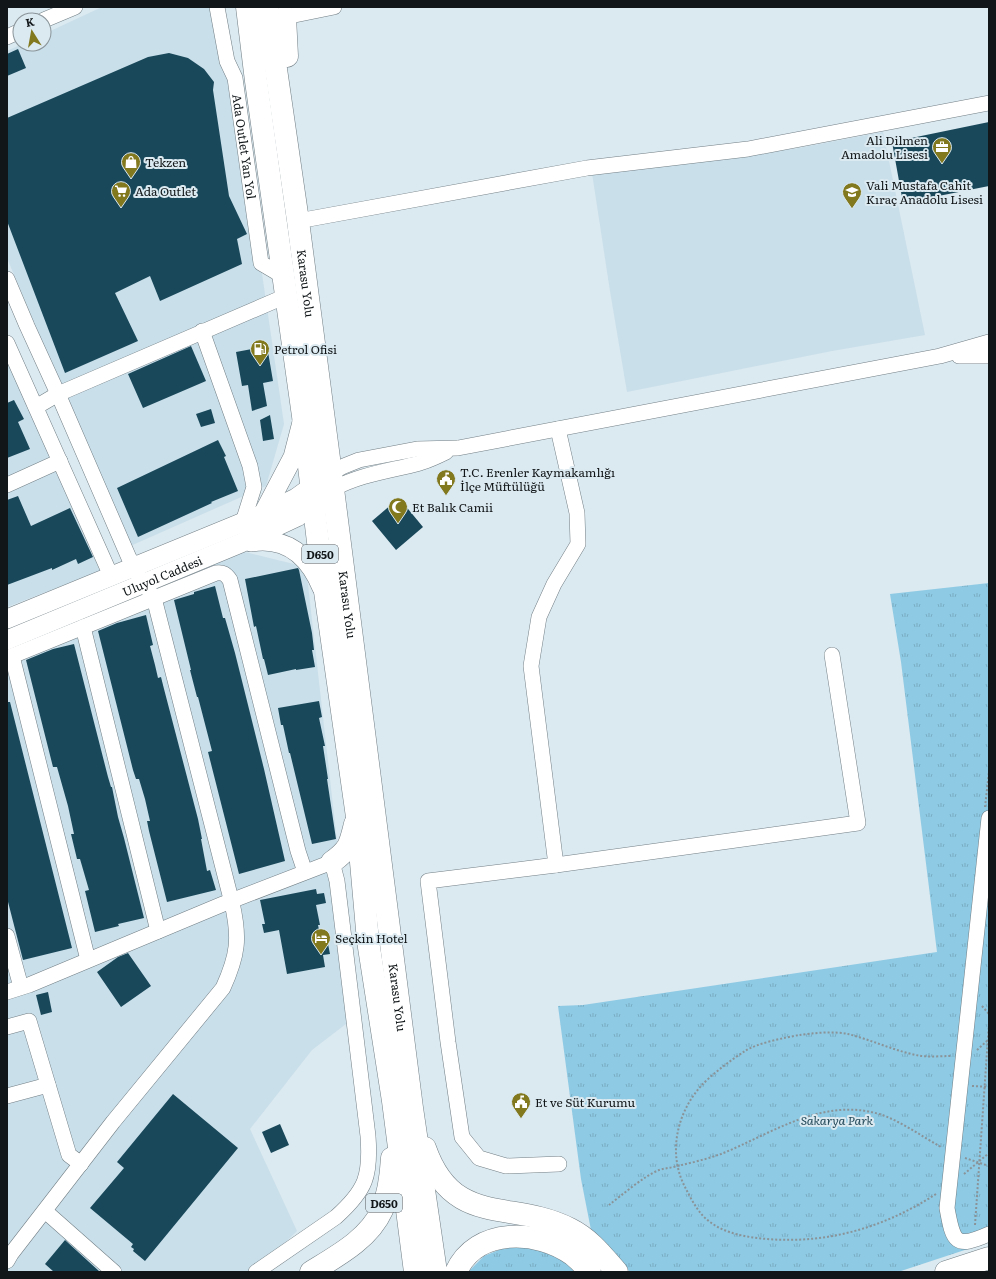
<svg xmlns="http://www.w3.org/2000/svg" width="996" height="1279" font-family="Literata,serif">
<defs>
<pattern id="grass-tufts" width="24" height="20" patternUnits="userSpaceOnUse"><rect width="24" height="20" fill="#8ecae4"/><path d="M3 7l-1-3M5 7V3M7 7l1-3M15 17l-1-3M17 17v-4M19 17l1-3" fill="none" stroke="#79adc3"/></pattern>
</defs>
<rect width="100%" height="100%" fill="#dbe9f0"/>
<!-- built -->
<path fill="#c9dfea" d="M102 7H223L284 424 266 486 128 547 7 258V51L22 44H44V34Z
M883 132 925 335 832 351 627 392 610 291 592 173 793 149Z
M7 360 100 571 7 607Z
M241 551 306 567 339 859 355 1017 312 1050 250 1129 297 1231 255 1272H7V650Z"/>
<!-- grass -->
<path fill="url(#grass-tufts)" d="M989 583V1242L898 1272H630L603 1241 591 1230 581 1179 558 1006 583 1005 937 952 901 662 890 594Z
M511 1245 545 1248 582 1272H468L484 1256Z"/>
<!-- building -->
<path fill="#19485a" d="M18 49 26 68 7 76V54Z
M169 53 188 58 204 69 214 82 213 90 229 196 247 234 237 239 242 264 160 301 150 276 115 293 138 341 65 373 7 221V118L148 57Z
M989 122V186L903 203 892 142Z
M191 346 206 381 143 408 128 374Z
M267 346 273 381 263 383 267 406 252 411 248 385 242 386 236 352Z
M14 400 24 419 18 422 30 449 7 458V403Z
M211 409 215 423 201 427 196 414Z
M270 415 274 439 263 441 260 420Z
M218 440 226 456 224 457 238 491 211 502 212 503 138 537 117 488Z
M18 496 31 526 70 508 93 557 78 564 76 559 52 570V568L7 585V500Z
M399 498 423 527 396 550 372 521Z
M298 568 299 570 312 633 314 650H312L315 667 296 670V669L268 675 264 659H263L256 626 254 627 245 579Z
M215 586 223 618H225L235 653 264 769 285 861 239 874 208 752 212 751 198 697H197L190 670H191L174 600 194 594V592Z
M146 615 153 645 150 646 155 665 158 678 161 677 164 689 198 819 202 839H201L207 871 210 870 216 890 167 902 149 831 147 821H150L145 799 139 779H136L133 770 98 631 117 623Z
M74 644 108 777 111 787H112L118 817 124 838 144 918 118 924 119 926 95 932 85 891 89 890 80 859H77L71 834H74L68 806 57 767H53L26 660 53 649Z
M319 701 322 717 319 718 325 746H323L328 779H327L336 839 312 844 290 753H289L283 725H281L278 708Z
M7 702H10L72 948 23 960 7 898Z
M316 889 317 894 324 893 326 903 316 905 320 925H318L322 945 328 944 330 954 323 955 325 967 287 974 279 930 264 933 262 924H265L260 900Z
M128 953 151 986 121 1007 97 972 118 957Z
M48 992 52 1012 41 1015 36 995Z
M173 1094 238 1148 145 1261 133 1251 134 1249 131 1247 133 1244 90 1208 124 1168 117 1162Z
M280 1124 289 1145 271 1153 262 1132Z
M65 1240 100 1272H54L45 1264Z"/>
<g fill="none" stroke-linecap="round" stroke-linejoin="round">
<!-- minor casing -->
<g stroke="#727f85" stroke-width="16">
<g id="minor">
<path id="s1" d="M217 7 227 61 235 78 261 263 283 276"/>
<path d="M285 17 334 7"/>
<path d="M44 20 75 7"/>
<path d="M7 37 20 31"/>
<path d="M298 221 587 168 748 149 989 103"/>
<path d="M7 279 27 326 58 394 129 558 135 567"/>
<path d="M202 331 250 466 254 487 243 522"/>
<path d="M7 343 111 576"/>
<path d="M959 356H989"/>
<path d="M36 407 58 394 286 296"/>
<path d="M558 429 577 513 578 544 554 584 539 617 531 666 556 865 428 881 448 1042 462 1137 479 1158 506 1166 559 1164"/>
<path d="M331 473 344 466 359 460 417 449 458 448 940 356 989 342"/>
<path d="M7 485 60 461"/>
<path d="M333 489C361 474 390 471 420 463 429 460 438 456 446 452"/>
<path d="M83 627 158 931"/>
<path d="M12 656 88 960"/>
<path d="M7 658 216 573C223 572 226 574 230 580L298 851 305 872"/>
<path d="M989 818 947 1208C953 1242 955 1249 989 1234"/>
<path d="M556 865 858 823 832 655"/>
<path d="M7 936 21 987"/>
<path d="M7 992 29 985 223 904 332 862 337 881 368 1136C371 1176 366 1190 336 1217L256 1272"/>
<path d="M7 1027 29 1021 69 1155 81 1164"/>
<path d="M7 1096 48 1085"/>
<path d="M45 1211 114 1272"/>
<path d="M7 1261 11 1254 113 1122 223 988C238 955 240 938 232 903L154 598 138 575"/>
</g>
</g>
<!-- major casing -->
<g stroke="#727f85" stroke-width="20">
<g id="major">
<path d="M263 514 293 457 302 422"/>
<path d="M251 542C287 536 309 556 322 588"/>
<path d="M7 619 263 514 296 498 321 480"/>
<path id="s2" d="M7 640 241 543 297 517 323 496"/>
</g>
</g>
<!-- highway casing -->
<g stroke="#727f85" stroke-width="23">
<g id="highway">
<path d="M247 7 256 81 303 416 318 542 357 817 368 941 393 1101 415 1272"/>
<path id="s3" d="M267 7 298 221 333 489 412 1108 436 1272"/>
<path d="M285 17 287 56"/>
<path d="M332 862C350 849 350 844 355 824"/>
<path d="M425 1148C453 1229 512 1199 570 1229 590 1239 603 1256 617 1272"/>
<path d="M311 1272C337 1256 369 1239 382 1210 389 1193 391 1175 392 1158"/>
<path d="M456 1272C476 1227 538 1229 573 1255 579 1260 585 1266 590 1272"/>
<path d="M946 1272 989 1258"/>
</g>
</g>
<!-- path -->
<path stroke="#899398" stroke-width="2" stroke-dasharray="2 2" stroke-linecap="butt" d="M985 807 989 772
M982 1006 989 1014
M977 1050 988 1040
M972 1086 989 1087
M965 1158 989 1166
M964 1174 989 1153
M936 1194C885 1227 829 1244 767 1239 744 1237 720 1233 703 1216 695 1207 689 1195 684 1185 668 1152 677 1113 701 1086 712 1074 731 1060 745 1051 757 1043 784 1038 799 1035 813 1033 834 1031 848 1034 872 1040 897 1052 921 1056 931 1057 942 1056 951 1056
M609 1205C622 1195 644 1176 659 1170 665 1168 671 1168 677 1166 691 1163 707 1159 721 1154 771 1134 822 1097 879 1114 899 1120 923 1137 941 1147
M975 1225 989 1023"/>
<!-- minor -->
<use href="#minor" stroke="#fff" stroke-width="15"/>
<!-- major -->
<use href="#major" stroke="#fff" stroke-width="19"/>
<!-- highway -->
<use href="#highway" stroke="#fff" stroke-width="22"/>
</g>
<!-- icons -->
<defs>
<g id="office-pin" transform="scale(1)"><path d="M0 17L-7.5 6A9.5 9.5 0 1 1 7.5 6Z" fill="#82781d" stroke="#dbe9f0"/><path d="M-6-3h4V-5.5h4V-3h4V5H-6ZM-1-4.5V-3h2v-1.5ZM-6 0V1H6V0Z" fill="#fff"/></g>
<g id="shop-pin" transform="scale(1)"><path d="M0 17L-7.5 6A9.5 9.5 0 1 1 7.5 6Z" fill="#82781d" stroke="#dbe9f0"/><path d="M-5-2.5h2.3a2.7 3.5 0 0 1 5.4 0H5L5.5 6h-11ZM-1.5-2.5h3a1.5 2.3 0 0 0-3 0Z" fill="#fff"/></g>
<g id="supermarket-pin" transform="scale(1)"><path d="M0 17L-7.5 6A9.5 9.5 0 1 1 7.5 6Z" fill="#82781d" stroke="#dbe9f0"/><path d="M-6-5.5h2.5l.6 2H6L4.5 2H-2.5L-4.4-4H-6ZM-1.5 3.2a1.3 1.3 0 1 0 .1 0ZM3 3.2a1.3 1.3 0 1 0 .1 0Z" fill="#fff"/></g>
<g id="school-pin" transform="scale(1)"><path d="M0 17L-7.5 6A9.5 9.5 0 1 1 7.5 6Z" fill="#82781d" stroke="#dbe9f0"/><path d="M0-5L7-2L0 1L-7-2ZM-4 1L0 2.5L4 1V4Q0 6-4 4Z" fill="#fff"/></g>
<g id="fuel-pin" transform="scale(1)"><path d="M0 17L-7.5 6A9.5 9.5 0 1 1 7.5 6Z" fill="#82781d" stroke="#dbe9f0"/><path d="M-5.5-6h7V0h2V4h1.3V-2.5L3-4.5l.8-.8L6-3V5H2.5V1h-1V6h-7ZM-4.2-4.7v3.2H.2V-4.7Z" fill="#fff"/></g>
<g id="civic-pin" transform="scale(1)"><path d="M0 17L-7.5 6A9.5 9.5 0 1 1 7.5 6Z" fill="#82781d" stroke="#dbe9f0"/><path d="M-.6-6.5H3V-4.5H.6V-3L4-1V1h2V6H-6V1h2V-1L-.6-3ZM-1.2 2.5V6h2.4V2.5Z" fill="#fff"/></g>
<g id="mosque-pin" transform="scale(1)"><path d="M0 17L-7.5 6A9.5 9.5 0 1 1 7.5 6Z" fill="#82781d" stroke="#dbe9f0"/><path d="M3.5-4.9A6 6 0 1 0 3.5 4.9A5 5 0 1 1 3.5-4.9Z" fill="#fff"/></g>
<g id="hotel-pin" transform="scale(1)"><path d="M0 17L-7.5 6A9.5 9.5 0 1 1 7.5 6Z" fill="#82781d" stroke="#dbe9f0"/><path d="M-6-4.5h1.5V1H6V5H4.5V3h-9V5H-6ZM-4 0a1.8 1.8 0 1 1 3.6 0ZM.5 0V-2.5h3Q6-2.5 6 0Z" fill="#fff"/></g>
</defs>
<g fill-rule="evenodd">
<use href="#office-pin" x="942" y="147"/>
<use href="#shop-pin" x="131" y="162"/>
<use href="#supermarket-pin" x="121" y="191"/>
<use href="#school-pin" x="852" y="192"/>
<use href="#fuel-pin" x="260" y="349"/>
<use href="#civic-pin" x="446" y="479"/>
<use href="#mosque-pin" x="398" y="507"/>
<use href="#hotel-pin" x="321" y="938"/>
<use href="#civic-pin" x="521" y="1102"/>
</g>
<g text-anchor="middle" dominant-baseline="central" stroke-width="4" stroke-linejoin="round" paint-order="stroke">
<!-- shield labels -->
<g fill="#dbe9f0" stroke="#4e5559" stroke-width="1">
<rect x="302" y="545" width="36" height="18" rx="3"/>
<rect x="366" y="1194" width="36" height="18" rx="3"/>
</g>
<g font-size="11" font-weight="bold" fill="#111618">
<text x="320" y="554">D650</text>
<text x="384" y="1203">D650</text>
</g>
<!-- poi labels -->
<g font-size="12" fill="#111618" stroke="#dbe9f0" text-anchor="start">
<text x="928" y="140" text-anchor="end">Ali Dilmen<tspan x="928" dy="14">Amadolu Lisesi</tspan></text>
<text x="145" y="162">Tekzen</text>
<text x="866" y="185">Vali Mustafa Cahit<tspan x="866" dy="14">Kıraç Anadolu Lisesi</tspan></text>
<text x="135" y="191">Ada Outlet</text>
<text x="274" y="349">Petrol Ofisi</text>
<text x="460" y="472">T.C. Erenler Kaymakamlığı<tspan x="460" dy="14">İlçe Müftülüğü</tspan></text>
<text x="412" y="507">Et Balık Camii</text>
<text x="335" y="938">Seçkin Hotel</text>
<text x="535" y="1102">Et ve Süt Kurumu</text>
</g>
<!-- street labels -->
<g font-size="12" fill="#111618" stroke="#dbe9f0">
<text stroke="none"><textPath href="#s1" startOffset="143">Ada Outlet Yan Yol</textPath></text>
<text stroke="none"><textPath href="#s3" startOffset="279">Karasu Yolu</textPath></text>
<text stroke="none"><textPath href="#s2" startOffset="168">Uluyol Caddesi</textPath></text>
<text stroke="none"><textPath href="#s3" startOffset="603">Karasu Yolu</textPath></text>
<text stroke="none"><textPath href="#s3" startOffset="999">Karasu Yolu</textPath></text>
</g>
<!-- park labels -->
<g font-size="12" font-style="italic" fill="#234959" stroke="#dbe9f0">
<text x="837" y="1120">Sakarya Park</text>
</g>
</g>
<!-- border -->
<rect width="996" height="1279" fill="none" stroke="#111618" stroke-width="16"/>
<!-- north arrow -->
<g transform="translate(32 32) rotate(349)"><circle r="19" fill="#dbe9f0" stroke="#8a959a"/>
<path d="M0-3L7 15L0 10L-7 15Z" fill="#82781d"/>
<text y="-6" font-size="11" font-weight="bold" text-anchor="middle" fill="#111618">K</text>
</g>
</svg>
